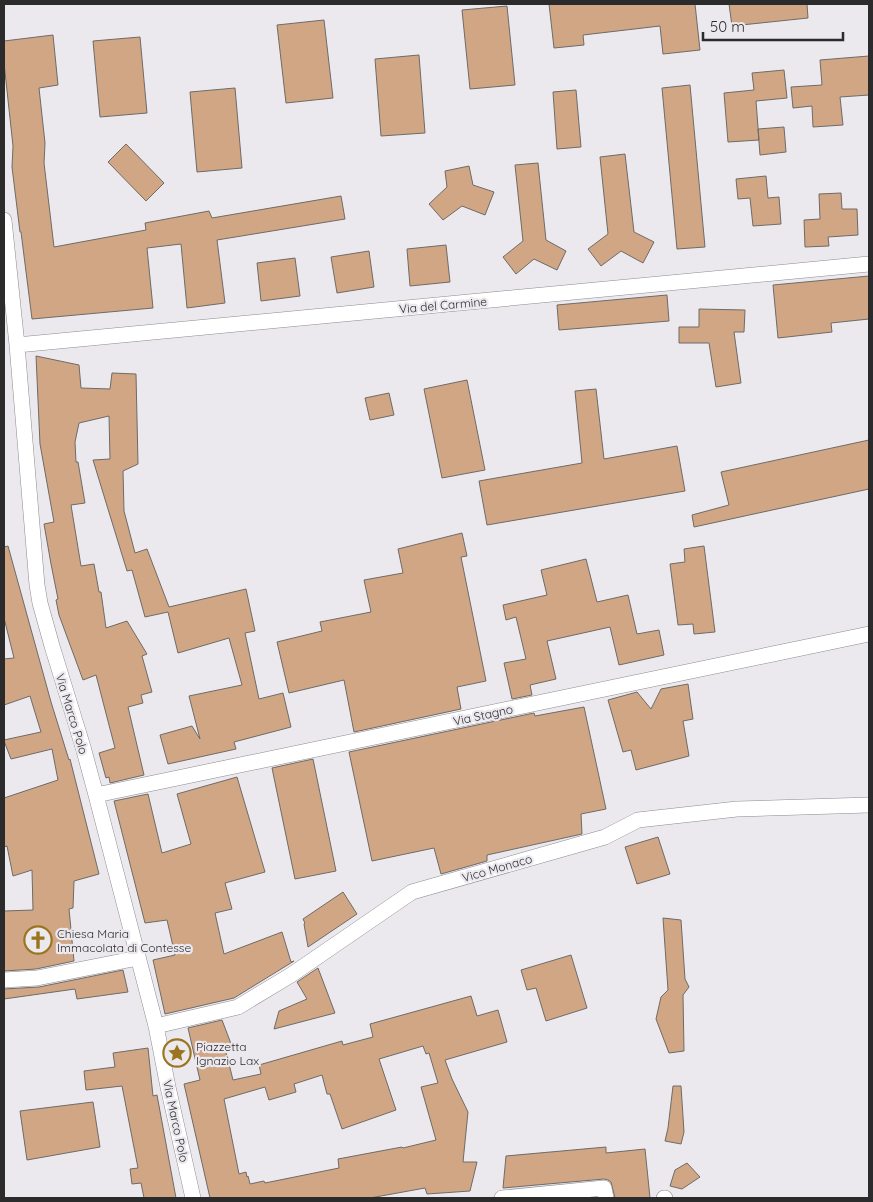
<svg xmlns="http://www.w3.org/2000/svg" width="873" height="1202" font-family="Quicksand,sans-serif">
<rect width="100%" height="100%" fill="#ebe9ee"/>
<!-- building -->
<path fill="#d0a685" stroke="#6e6b67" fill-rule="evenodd" d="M549 4H695L700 50 663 54 660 26 583 35 584 45 554 48Z
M729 4H807L808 18 732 26Z
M507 6 515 85 470 89 462 10Z
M324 20 333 98 286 103 277 25Z
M53 35 58 85 39 88 45 143 44 163 54 247 146 230 145 223 209 211 212 218 341 196 345 219 217 240 225 303 187 308 181 244 147 248 153 308 32 319 21 232H20L12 167 13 146 4 63V41Z
M140 37 147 113 100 117 93 41Z
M419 55 425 133 381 136 375 59Z
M869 56V95L840 97 843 125 813 127 812 106 793 108 791 87 822 85 820 60Z
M784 70 787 98 756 101 759 140 728 142 724 93 754 90 752 73Z
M690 85 705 247 677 249 662 88Z
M235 88 242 168 197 172 190 92Z
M576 90 581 147 557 149 553 92Z
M784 127 786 152 760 155 758 129Z
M126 144 164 183 146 201 108 162Z
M625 154 634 232 654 242 643 263 621 251 601 266 588 249 608 234 600 157Z
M538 163 546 240 566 251 557 270 534 259 516 274 503 257 523 241 515 165Z
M469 166 473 185 494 192 485 215 462 206 443 220 429 204 447 187 445 171Z
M766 176 768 198 779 197 781 224 753 226 750 198 738 199 736 179Z
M841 193 842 209H857L858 235 828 237 829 246 805 247 804 220 820 219 819 194Z
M446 245 450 282 410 286 407 249Z
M369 251 374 287 337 293 331 257Z
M295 258 300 296 261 301 257 263Z
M869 276V319L831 323 832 332 778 338 773 285Z
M667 295 669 321 559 330 557 305Z
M699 309 745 310 744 332H734L741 383 716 387 709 343H679V327H699Z
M36 356 79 365 81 388 110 389 112 373 136 374 138 464 123 471 124 511 135 553 147 549 169 607 246 589 255 631 245 633 259 699 283 693 291 727 234 742 236 749 168 764 160 735 192 726 200 739 189 696 242 685 229 638 178 653 168 612 145 617 132 570 127 571 93 460 110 459 109 416 79 423 75 442 76 462H78L85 503 71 505 81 566 94 564 99 592H101L106 628 127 621 147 654 142 656 152 692 141 695 143 703 128 707 144 775 110 783 109 777 106 778 99 753 115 748 96 675 83 680 59 615 56 600 58 599 51 564 44 524 54 522 40 444Z
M467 380 485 470 442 478 424 389Z
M596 389 604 459 677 446 685 491 487 525 479 481 582 463 575 391Z
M389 393 394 415 370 420 365 398Z
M869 440V489L694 527 692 515 729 505 721 472Z
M462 533 467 556 461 557 486 681 457 687 461 709 354 732 344 680 289 693 277 642 322 631 320 622 371 612 364 580 403 573 398 549Z
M8 546 51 702 69 760 70 759 99 874 74 881 73 908 69 909 74 961 36 969 4 971V911L33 910 32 870 13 876 7 846 4 847V798L58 780 52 749 11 759 4 741V740L41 732 30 696 4 705V659L14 658 4 618V547Z
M704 546 715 632 694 634 693 624 678 625 670 564 685 562 684 549Z
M586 559 597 602 628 595 637 634 659 630 664 655 619 665 610 627 547 641 556 679 530 685 532 695 512 699 504 663 526 659 516 617 506 620 503 605 547 595 541 570Z
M688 684 693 719 683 721 689 756 636 770 631 750 623 752 608 700 637 692 651 709 661 689Z
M584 707 606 809 581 814 582 834 487 855V861L441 874 434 848 372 861 349 752 534 713 535 716Z
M313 759 336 871 295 879 272 768Z
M237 777 265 872 225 883 232 909 215 913 224 954 282 932 291 962 294 961 234 998 165 1014 153 960 175 955 167 920 145 923 114 801 148 794 162 853 191 844 177 794Z
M658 837 670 874 637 884 625 847Z
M343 892 357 914 308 947 304 924 305 923 303 919Z
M663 918 681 920 685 979 689 987 683 995 684 1051 669 1053 656 1019 661 997 668 990Z
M571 955 587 1008 546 1021 536 988 527 990 521 970Z
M318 968 335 1013 274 1029 279 1011 307 999 297 982Z
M123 970 128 992 77 999 75 989 4 999V989L39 987Z
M471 996 477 1016 498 1010 507 1042 445 1060 452 1079 468 1112 463 1162H477L470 1191 427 1194 425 1188 370 1198H210L184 1084 200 1080 188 1028 222 1020 233 1049 226 1052 233 1080 261 1074 259 1065 342 1041 343 1045 373 1037 370 1024ZM423 1046 426 1054 429 1053 438 1083 421 1087 436 1140 403 1148 402 1147 338 1159 339 1168 265 1183 264 1181 250 1184 248 1176 247 1177 246 1172 239 1174 224 1099 265 1087 269 1100 296 1092 294 1084 322 1075 327 1094H330L342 1129 396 1110 379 1059Z
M148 1048 153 1096 157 1095 176 1198H144L141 1183 132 1184 130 1169 138 1168 122 1086 86 1090 84 1071 115 1067 113 1053Z
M673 1086H681L684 1132 681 1144 665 1141 668 1128Z
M93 1102 100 1147 27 1160 20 1111Z
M606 1147V1153L645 1149 650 1198H615L611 1182 608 1180 604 1179 503 1188 506 1156Z
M687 1163 700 1177 682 1189 670 1186 675 1170Z"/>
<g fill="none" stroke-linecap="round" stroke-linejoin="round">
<!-- minor casing -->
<g stroke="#8d8b90" stroke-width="16">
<path id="minor" d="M4 220 17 345 37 585 40 603 52 646 83 747 96 795 156 1026 168 1087 193 1198
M17 345 869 264
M96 795 869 634
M4 980 37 978 138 958
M156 1026 238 1007 291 975 412 892 605 837 638 820 737 809 869 805
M502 1198 604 1188 606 1198
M664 1198H665"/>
</g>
<!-- minor -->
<use href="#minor" stroke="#fff" stroke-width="15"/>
</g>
<!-- icons -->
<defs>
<g id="church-ring" transform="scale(1.4375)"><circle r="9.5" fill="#ebe9ee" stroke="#9a741f" stroke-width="1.5"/><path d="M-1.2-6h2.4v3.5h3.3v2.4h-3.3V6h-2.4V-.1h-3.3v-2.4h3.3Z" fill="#9a741f"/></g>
<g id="sight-ring" transform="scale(1.4375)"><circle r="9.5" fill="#ebe9ee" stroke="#9a741f" stroke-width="1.5"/><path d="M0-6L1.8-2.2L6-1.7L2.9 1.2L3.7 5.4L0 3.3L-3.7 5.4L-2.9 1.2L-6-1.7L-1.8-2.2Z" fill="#9a741f"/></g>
</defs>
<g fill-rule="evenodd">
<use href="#church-ring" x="38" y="940"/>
<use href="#sight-ring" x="177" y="1053"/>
</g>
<g text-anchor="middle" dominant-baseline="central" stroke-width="4.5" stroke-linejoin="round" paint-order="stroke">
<!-- street labels -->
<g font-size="12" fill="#2b2b2c" stroke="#ebe9ee">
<text transform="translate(443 305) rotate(-5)">Via del Carmine</text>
<text transform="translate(72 714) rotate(73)">Via Marco Polo</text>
<text transform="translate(483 715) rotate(-12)">Via Stagno</text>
<text transform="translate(497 868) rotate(-16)">Vico Monaco</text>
<text transform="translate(176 1121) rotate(78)">Via Marco Polo</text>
</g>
<!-- poi labels -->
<g font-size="12" fill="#2b2b2c" stroke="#ebe9ee" text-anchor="start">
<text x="57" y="933">Chiesa Maria<tspan x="57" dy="14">Immacolata di Contesse</tspan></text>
<text x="196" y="1046">Piazzetta<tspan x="196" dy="14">Ignazio Lax</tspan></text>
</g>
</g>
<!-- border -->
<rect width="873" height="1202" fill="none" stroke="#2b2b2c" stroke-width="10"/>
<!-- scale -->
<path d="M703 32v8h140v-8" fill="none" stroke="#2b2b2c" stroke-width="2.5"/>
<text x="710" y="32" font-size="15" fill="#2b2b2c" stroke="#ebe9ee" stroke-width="4" paint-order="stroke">50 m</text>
</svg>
